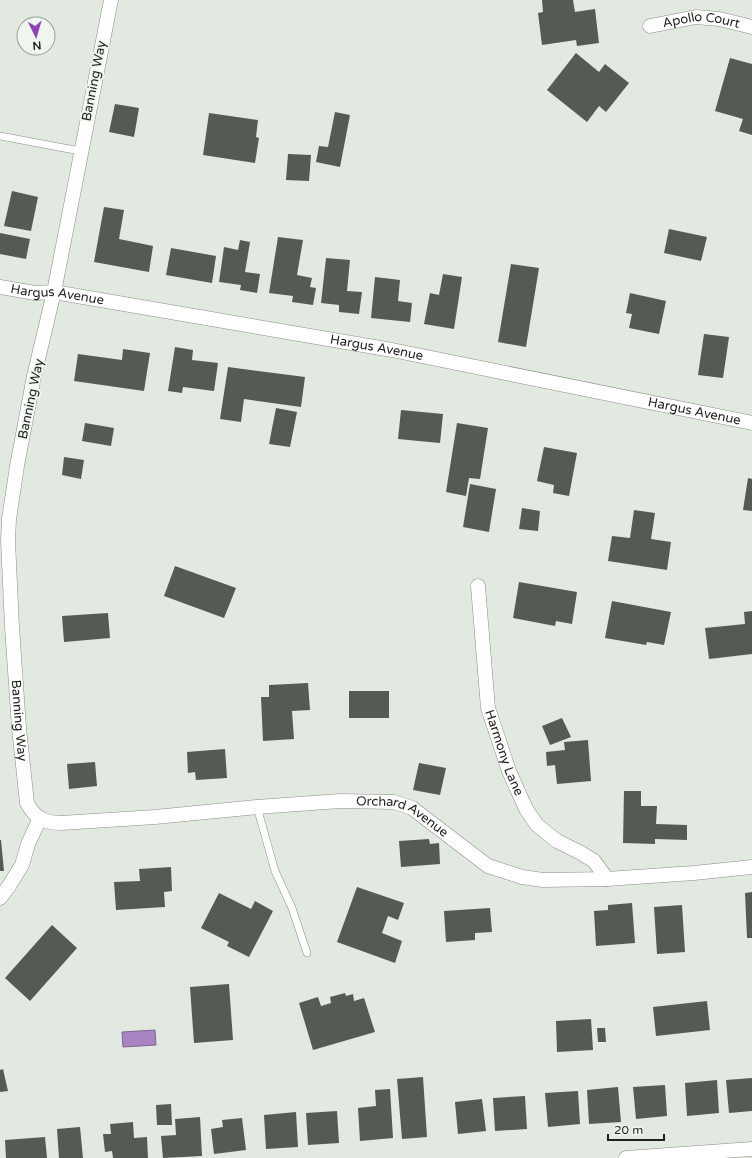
<svg xmlns="http://www.w3.org/2000/svg" width="752" height="1158" font-family="'Varela Round',sans-serif">
<rect width="100%" height="100%" fill="#e2e9e0"/>
<!-- water -->
<path fill="#a884c2" stroke="#7f6690" d="M155 1030 156 1045 123 1047 122 1032Z"/>
<!-- building -->
<path fill="#555a53" d="M542 0H573L575 12 595 9 599 43 577 46 576 40 542 45 538 13 543 12Z
M576 53 599 72 605 64 629 83 606 112 599 106 587 122 547 90Z
M730 58 752 64V135L739 131 743 119 715 111Z
M115 104 139 108 134 137 109 132Z
M335 112 350 115 340 167 316 162 319 146 328 147Z
M209 113 258 120 256 137 259 138 255 163 203 155Z
M288 154 311 155 309 181 286 180Z
M12 191 38 197 31 231 4 226Z
M104 207 124 210 119 239 153 246 149 272 94 262Z
M669 229 707 237 701 261 664 253Z
M0 233 30 239 26 259 0 254Z
M278 237 303 240 297 275 312 278 310 287 316 288 313 305 292 302 293 296 269 293Z
M240 240 250 242 245 272 260 274 257 293 240 290 241 285 219 282 224 247 238 250Z
M171 248 216 256 212 283 166 275Z
M326 258 350 260 347 291 362 292 359 314 339 312V305L321 303Z
M511 264 539 268 526 347 498 342Z
M443 274 462 277 454 329 424 324 430 293 439 295Z
M375 277 400 280 398 301 412 303 410 322 371 318Z
M630 293 666 301 659 334 629 328 632 314 626 313Z
M704 334 729 337 723 378 698 375Z
M175 347 193 350 192 360 218 363 214 391 183 387 182 393 168 391Z
M123 349 150 353 144 391 74 381 78 354 122 360Z
M228 367 305 377 301 407 244 399 241 422 220 419Z
M276 408 297 412 290 447 269 444Z
M401 410 443 414 440 443 398 439Z
M85 423 114 428 111 446 82 441Z
M457 423 488 428 480 479 469 478 466 496 446 492Z
M544 447 577 453 569 496 553 493 554 485 537 481Z
M64 457 84 460 81 479 62 475Z
M748 478 752 479V511L743 510Z
M470 484 496 489 489 532 463 527Z
M522 508 540 511 538 531 519 529Z
M634 510 655 513 651 539 671 542 667 570 608 561 612 536 630 538Z
M175 566 236 588 224 618 164 596Z
M519 582 577 592 572 624 556 621 555 626 513 618Z
M612 601 671 612 664 645 647 642 646 645 605 638Z
M752 611V654L709 659 705 628 745 624 744 612Z
M108 613 110 638 64 642 62 616Z
M308 683 310 710 292 711 294 739 263 741 261 697H269V685Z
M349 691H389V718H349Z
M562 718 571 737 550 745 542 726Z
M588 740 591 781 557 784 555 765 547 766 546 752 565 750 564 742Z
M225 749 227 778 196 780 195 772 188 773 187 752Z
M95 762 97 786 69 789 67 764Z
M419 763 446 768 440 795 413 790Z
M624 791H641V806H657L656 824 687 825V840L655 839V844L623 843Z
M429 839 430 844 439 843 440 864 401 867 399 841Z
M0 840H1L4 871H0Z
M171 867 172 891 164 892 165 907 116 910 114 882 140 881 139 869Z
M357 887 404 903 398 920 388 916 382 933 402 941 395 963 337 942Z
M752 892V938H747L745 893Z
M219 893 251 909 255 901 273 911 249 957 227 946 229 942 201 928Z
M632 903 635 943 596 946 594 911 608 910V905Z
M682 905 685 952 657 954 654 907Z
M490 908 492 932 475 933V940L446 942 444 911Z
M52 925 77 948 30 1001 5 978Z
M229 984 233 1040 194 1043 190 987Z
M345 993 346 996 353 994 354 1001 364 998 375 1032 313 1050 299 1003 318 997 321 1006 331 1003 330 997Z
M707 1001 710 1030 656 1036 653 1007Z
M591 1019 593 1050 557 1052 556 1021Z
M597 1028H605L606 1042H598Z
M3 1069 8 1091 0 1092V1070Z
M423 1077 427 1137 402 1139 397 1079Z
M752 1078V1111L729 1113 726 1080Z
M717 1080 719 1113 687 1116 685 1083Z
M665 1085 667 1116 636 1119 633 1087Z
M618 1087 621 1122 589 1124 587 1090Z
M390 1089 393 1138 360 1141 358 1108 376 1106 375 1090Z
M578 1091 580 1124 548 1127 545 1093Z
M525 1096 527 1129 495 1131 493 1098Z
M482 1099 486 1131 458 1134 455 1102Z
M171 1104 172 1125H157L156 1105Z
M337 1111 339 1143 308 1145 306 1113Z
M296 1112 298 1147 266 1149 264 1115Z
M200 1117 202 1156 163 1158 161 1136 176 1135 175 1119Z
M242 1118 246 1150 214 1154 211 1129 223 1127 222 1120Z
M133 1122 134 1138 147 1137 148 1158H113L112 1151 105 1152 103 1134H111L110 1124Z
M80 1127 83 1158H59L57 1129Z
M45 1137 47 1158H6L5 1140Z"/>
<g fill="none" stroke-linecap="round" stroke-linejoin="round">
<!-- lane casing -->
<g stroke="#888e86" stroke-width="8">
<path id="lane" d="M0 136 80 151
M257 807 275 871 292 908 307 953"/>
</g>
<!-- street casing -->
<g stroke="#888e86" stroke-width="15">
<g id="street">
<path id="s1" d="M111 0 54 292 34 376 17 466 9 519 8 541 12 627 19 728 27 803C35 818 44 823 61 823L155 817 257 807 340 801 394 802 412 808 488 866 522 877 543 880 607 879 694 873 752 867"/>
<path id="s2" d="M650 26 696 17 719 19 752 27"/>
<path id="s3" d="M0 287 35 293 54 292 392 350 752 423"/>
<path id="s4" d="M478 586 488 708 509 771 526 809 537 825 557 841 581 853 594 861 607 879"/>
<path d="M0 898 9 886 22 865 28 844 40 818"/>
<path d="M626 1158 752 1149"/>
</g>
</g>
<!-- lane -->
<use href="#lane" stroke="#fff" stroke-width="7"/>
<!-- street -->
<use href="#street" stroke="#fff" stroke-width="14"/>
</g>
<g text-anchor="middle" dominant-baseline="central" stroke-width="4" stroke-linejoin="round" paint-order="stroke">
<!-- street labels -->
<g font-size="13" fill="#1e201d" stroke="#eff6ed">
<text stroke="none"><textPath href="#s2" startOffset="52">Apollo Court</textPath></text>
<text transform="translate(94 81) rotate(-79)">Banning Way</text>
<text stroke="none"><textPath href="#s3" startOffset="58">Hargus Avenue</textPath></text>
<text stroke="none"><textPath href="#s3" startOffset="382">Hargus Avenue</textPath></text>
<text transform="translate(31 399) rotate(-78)">Banning Way</text>
<text stroke="none"><textPath href="#s3" startOffset="706">Hargus Avenue</textPath></text>
<text stroke="none"><textPath href="#s1" startOffset="731">Banning Way</textPath></text>
<text stroke="none"><textPath href="#s4" startOffset="170">Harmony Lane</textPath></text>
<text stroke="none"><textPath href="#s1" startOffset="1202">Orchard Avenue</textPath></text>
</g>
</g>
<!-- north arrow -->
<g transform="translate(36 36) rotate(175)"><circle r="19" fill="#eff6ed" stroke="#9ba09a"/>
<path d="M0-3L7 15L0 10L-7 15Z" fill="#8c44b7"/>
<text y="-6" font-size="11" font-weight="bold" text-anchor="middle" fill="#1e201d">N</text>
</g>
<!-- scale -->
<path d="M608 1134v6h56v-6" fill="none" stroke="#1e201d" stroke-width="2"/>
<text x="614" y="1134" font-size="12" fill="#1e201d" stroke="#eff6ed" stroke-width="3" paint-order="stroke">20 m</text>
</svg>
